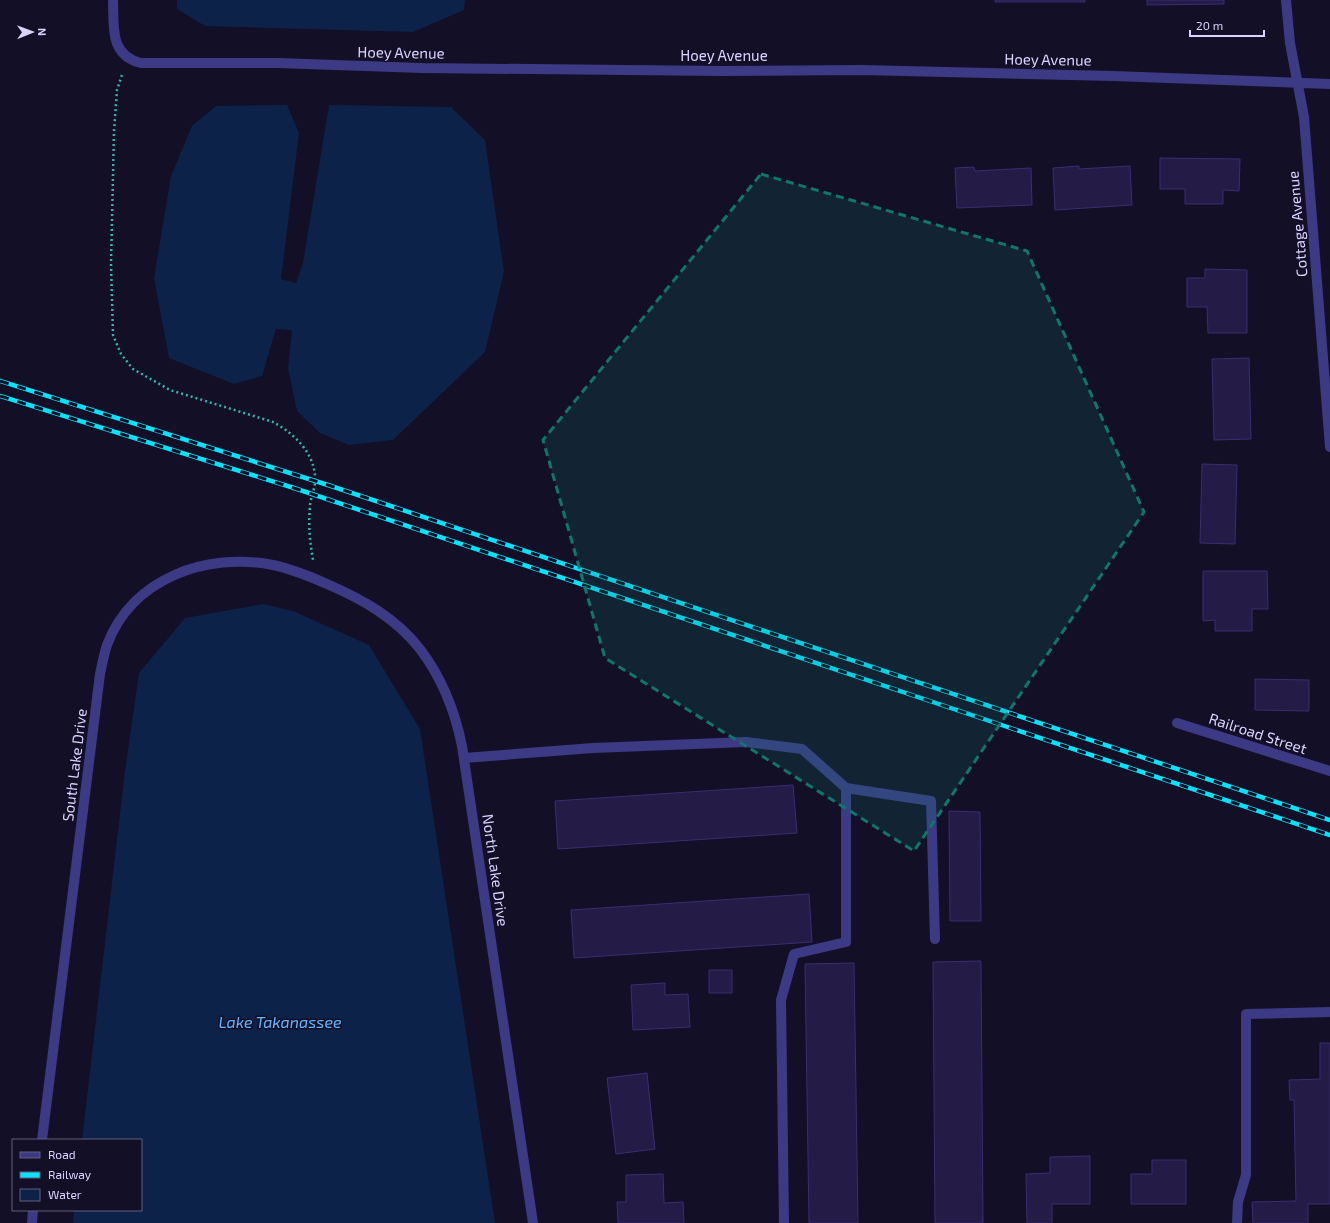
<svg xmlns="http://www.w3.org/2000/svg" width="1330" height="1223" font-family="'Exo 2',sans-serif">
<rect width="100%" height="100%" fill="#130f26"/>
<!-- water -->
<path fill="#0c2248" d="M177 0H465L464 10 413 32 205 26 177 9Z
M287 105 299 133 281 279 296 283 303 263 329 105 451 107 485 140 504 272 485 352 393 440 349 445 320 433 297 411 288 368 292 330 276 329 262 376 234 384 169 358 154 278 171 176 192 126 216 106Z
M263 604 293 611 369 645 420 729 495 1223H73L74 1210H141V1140H82L125 771 139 673 185 618Z"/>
<!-- building -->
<path fill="#241b47" stroke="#3b2d73" d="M995 0H1085V2H995Z
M1147 0H1224V4L1147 5Z
M1160 158 1240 159 1239 191 1223 190V204H1185V189H1160Z
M1079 166V169L1130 166 1132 205 1055 210 1053 168Z
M974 167 975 171 1031 168 1032 205 957 208 955 168Z
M1205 269 1247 270V333H1208L1207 307H1187V278H1205Z
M1249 358 1251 439 1214 440 1212 359Z
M1202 464 1237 465 1235 544 1200 543Z
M1203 571H1267L1268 609H1252V631H1215V620L1203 621Z
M1255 679 1309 680V711L1255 710Z
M793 785 797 833 558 849 555 801Z
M949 811 980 812 981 921H950Z
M809 894 812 942 574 958 571 910Z
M981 961 983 1223H935L933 962Z
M854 963 858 1223H809L805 964Z
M709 970H732V993H709Z
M665 983V995L688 994 690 1027 633 1030 631 985Z
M1320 1043H1330V1204H1308V1223H1253L1252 1202 1296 1201 1294 1100H1290L1289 1080 1320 1079Z
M647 1073 655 1149 616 1154 607 1078Z
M1090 1156V1204H1052V1223H1027L1026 1174 1050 1173V1157Z
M1152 1160H1186V1204H1131V1174H1152Z
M663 1174 664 1203 683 1202 684 1223H618L617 1202H626V1175Z"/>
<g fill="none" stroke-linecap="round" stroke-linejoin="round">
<!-- path -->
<path stroke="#2fb8b0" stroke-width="2.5" stroke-dasharray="2 3" stroke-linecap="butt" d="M122 75 117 90 114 131 111 264 113 335 121 354 133 369 170 390 273 422C295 434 317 455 315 483 314 491 310 499 310 507 308 525 310 542 313 560"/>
<!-- minor -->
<path stroke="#3d3a85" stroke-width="10" d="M113 0C114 26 109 55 141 63H278L422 68 721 71 862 70 1113 76 1330 84
M1286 0 1290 43 1304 117 1330 447
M1177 723 1330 771
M464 758 593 748 746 742 802 749 846 788V942L794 954 781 1000 784 1223
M846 788 931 801 935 939
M42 1140 100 674C102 665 104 654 107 645 132 578 207 552 273 565 292 569 309 576 327 584 362 599 396 618 420 649 442 678 455 711 462 746L533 1223
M32 1223 33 1210
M1237 1223 1238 1202 1246 1175V1014L1330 1012"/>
<!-- rail casing -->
<g stroke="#00e5ff" stroke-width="4.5">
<path id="rail" d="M0 381 331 486 1330 820
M0 396 294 488 1330 835"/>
</g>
<!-- rail -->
<use href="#rail" stroke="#130f26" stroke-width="3" stroke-dasharray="9" stroke-linecap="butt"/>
</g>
<!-- marked area -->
<path fill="#0f766e" fill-opacity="0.2" stroke="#0f766e" stroke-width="3" stroke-dasharray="8 5" stroke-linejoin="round" d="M761 174 1027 251 1144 512 914 851 605 658 543 440Z"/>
<g text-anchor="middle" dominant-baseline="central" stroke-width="3" stroke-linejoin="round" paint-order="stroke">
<!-- street labels -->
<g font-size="15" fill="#d9d4ff" stroke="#130f26">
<text transform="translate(401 52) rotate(1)">Hoey Avenue</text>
<text x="724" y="55">Hoey Avenue</text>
<text transform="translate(1048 59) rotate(1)">Hoey Avenue</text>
<text transform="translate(1297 224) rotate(-95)">Cottage Avenue</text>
<text transform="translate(1258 733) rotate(18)">Railroad Street</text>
<text transform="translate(74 765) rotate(-83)">South Lake Drive</text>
<text transform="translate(496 870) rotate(82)">North Lake Drive</text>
</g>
<!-- water labels -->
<g font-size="16" font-style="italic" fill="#62b6ff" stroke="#130f26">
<text x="280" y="1021">Lake Takanassee</text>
</g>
</g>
<!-- legend -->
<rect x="12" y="1139" width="130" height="72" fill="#130f26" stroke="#625e7d"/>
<rect x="20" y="1152" width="20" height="6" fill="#3d3a85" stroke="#625e7d"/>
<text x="48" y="1159" font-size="12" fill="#d9d4ff">Road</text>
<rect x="20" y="1172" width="20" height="6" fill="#00e5ff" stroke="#625e7d"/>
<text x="48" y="1179" font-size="12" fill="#d9d4ff">Railway</text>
<rect x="20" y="1189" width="20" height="12" fill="#0c2248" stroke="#625e7d"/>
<text x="48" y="1199" font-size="12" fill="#d9d4ff">Water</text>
<!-- north arrow -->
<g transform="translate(32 32) rotate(89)" stroke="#130f26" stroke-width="3" paint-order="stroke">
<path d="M0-3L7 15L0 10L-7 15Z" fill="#d9d4ff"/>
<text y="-6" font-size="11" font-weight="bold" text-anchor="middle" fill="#d9d4ff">N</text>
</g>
<!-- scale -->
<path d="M1190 30v6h74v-6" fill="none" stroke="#d9d4ff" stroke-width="2"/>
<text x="1196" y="30" font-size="12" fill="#d9d4ff" stroke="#130f26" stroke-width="3" paint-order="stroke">20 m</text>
</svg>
